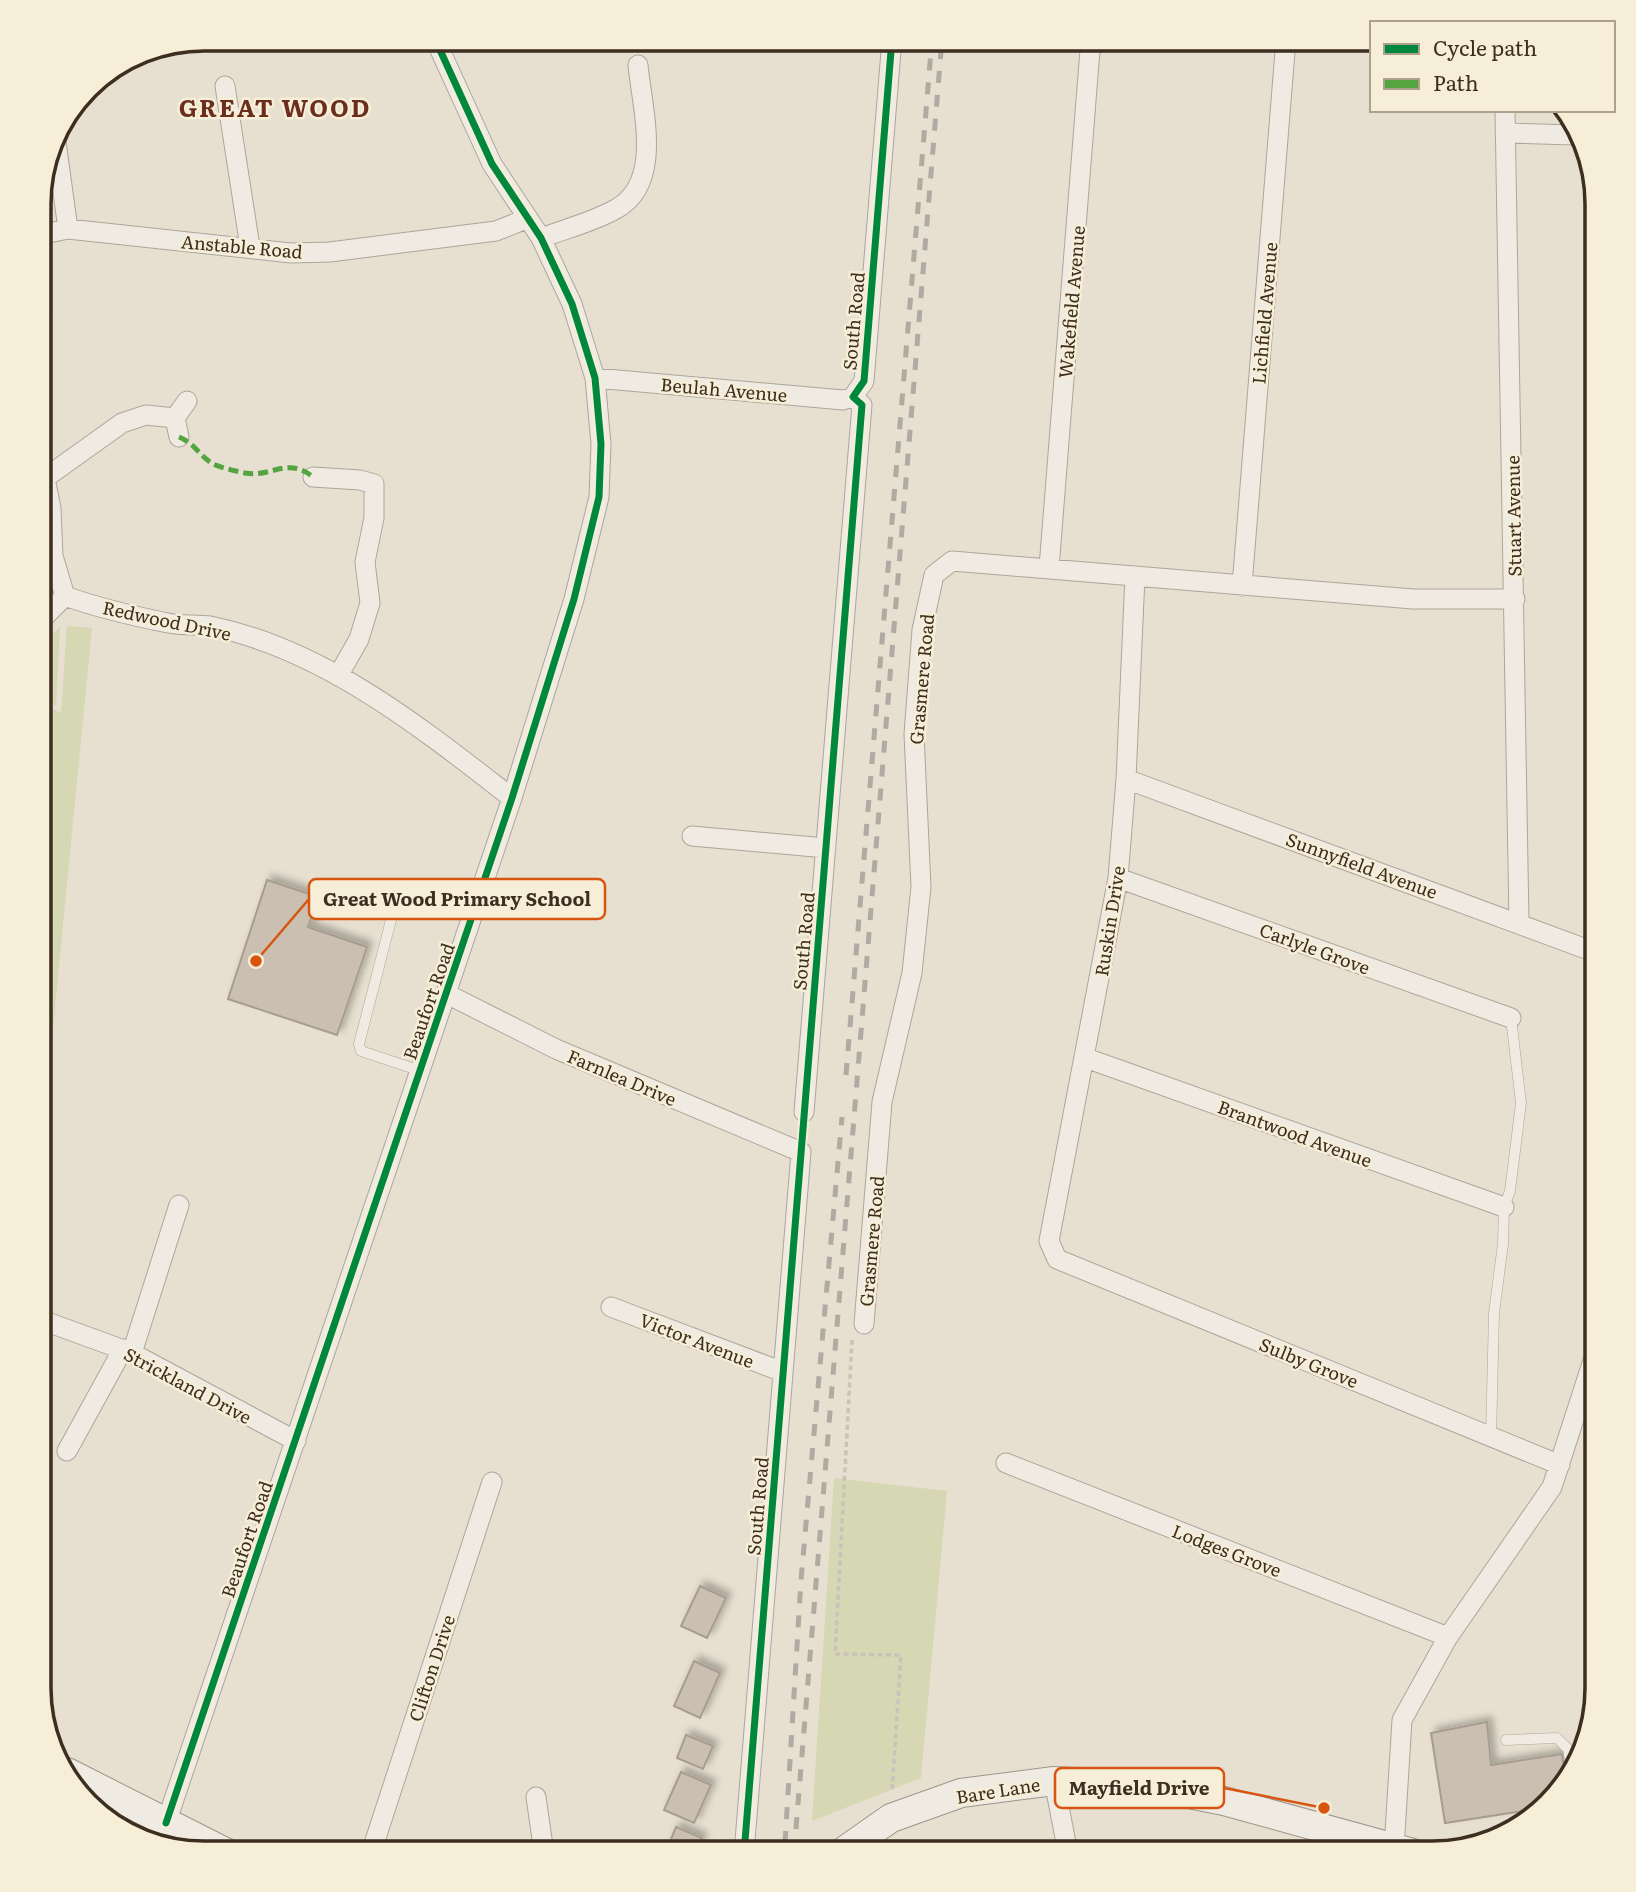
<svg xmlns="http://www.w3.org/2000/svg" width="1636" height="1892" font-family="Literata,serif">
<defs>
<filter id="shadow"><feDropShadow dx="5" dy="-5" stdDeviation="3.5" flood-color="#0004"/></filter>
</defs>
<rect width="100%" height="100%" fill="#e7e0d1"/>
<!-- green -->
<path fill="#d6d7b3" d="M67 626 92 628 43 1130 39 1128V702L61 713Z
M60 627 56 706 39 696V646Z
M834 1478 947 1491 921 1778 812 1821Z"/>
<!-- building -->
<path fill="#cbbfb2" stroke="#a89c90" stroke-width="2" filter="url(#shadow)" d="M267 880 318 897 308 927 367 947 337 1035 228 999Z
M700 1586 726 1598 707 1638 681 1626Z
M694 1661 720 1673 700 1718 674 1706Z
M1487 1722 1491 1765 1562 1754 1565 1780 1542 1808 1445 1823 1431 1733Z
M686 1735 713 1746 703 1769 677 1758Z
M681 1772 711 1785 694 1823 664 1810Z
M676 1827 702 1838 695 1853 666 1851Z"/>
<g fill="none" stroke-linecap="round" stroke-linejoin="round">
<!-- service casing -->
<g stroke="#ada599" stroke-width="11">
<path id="service" d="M391 920 359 1044 361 1051 421 1071
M1491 1437 1494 1313 1503 1244 1504 1207 1510 1191 1521 1103 1511 1018
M1506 1740 1557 1738 1568 1749 1572 1772"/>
</g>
<!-- minor casing -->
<g stroke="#ada599" stroke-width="21">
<path id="minor" d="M225 86 250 247
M1505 110 1519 923
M1505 133 1574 135
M55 135 68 229
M39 235 68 229 291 253 330 252 496 231 526 219
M541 238C565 229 593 222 616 209 664 183 642 109 638 65
M595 378 843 400 853 397
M175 418 179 437
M39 477 45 478 122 423 146 415 175 418 187 401
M313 477 360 480 374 484V518L365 562 370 603 359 639 338 676
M45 478 51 508 53 556 65 596C98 608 133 616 168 623 182 626 196 624 210 626 324 649 423 729 512 798
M1049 568 1090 50 1099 39
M1135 576 1126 779 1118 878 1049 1241 1057 1259 1560 1465
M1242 586 1286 39
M39 622 65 596
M1126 779 1597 953
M692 836 826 848
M1118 878 1511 1018
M447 994 556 1049 801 1152 744 1853
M1086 1058 1504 1207
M804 1112 862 405 853 397 864 381 892 39
M611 1307 783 1372
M39 1319 132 1353 296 1441
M864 1324 882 1102 912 973 921 887 914 734 922 630 934 575 952 561 1413 599H1515
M132 1353 179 1205
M67 1451 123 1349
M1006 1463 1448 1637
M1054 1781 1068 1853
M536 1797 544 1853
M166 1823 512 798 574 599 599 497 601 444 595 378 572 304 541 238 492 164 435 39
M1394 1849 1402 1720 1448 1637 1552 1487 1597 1348
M371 1853 492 1482"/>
</g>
<!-- secondary casing -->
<g stroke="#9c958a" stroke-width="30">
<path id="secondary" d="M67 1772 227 1853
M841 1853 891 1818 961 1793 1054 1781 1143 1785 1224 1801 1413 1853"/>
</g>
<!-- path -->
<path stroke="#c8c2b9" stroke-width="3.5" stroke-dasharray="5 3.5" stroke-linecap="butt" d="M852 1340 835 1654 901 1655 892 1792"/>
<!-- service -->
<use href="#service" stroke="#efebe3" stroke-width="10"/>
<!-- minor -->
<use href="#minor" stroke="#efebe3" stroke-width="19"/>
<!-- secondary -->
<use href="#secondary" stroke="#efebe3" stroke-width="28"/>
<!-- rail -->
<path stroke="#afaaa2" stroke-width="5" stroke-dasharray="12 12" stroke-linecap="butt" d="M846 1075 932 39
M785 1843 801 1580 842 1117
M794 1853 942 39"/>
<!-- quiet -->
<path stroke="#54a441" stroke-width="5" stroke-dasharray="10 5" stroke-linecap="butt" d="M179 437C194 443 200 456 213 464 222 468 236 471 245 473 271 478 287 456 313 477"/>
<!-- cycleway casing -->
<g stroke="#f7eed8" stroke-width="11">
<path id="cycleway" d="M166 1823 512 798 574 599 599 497 601 444 595 378 572 304 541 238 492 164 435 39
M744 1853 862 405 853 397 864 381 892 39"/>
</g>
<!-- cycleway -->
<use href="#cycleway" stroke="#00873e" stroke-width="7"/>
</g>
<g text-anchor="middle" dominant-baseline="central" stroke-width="5" stroke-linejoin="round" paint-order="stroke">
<!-- street labels -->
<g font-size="18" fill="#3d2e20" stroke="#f7eed8">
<text transform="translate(242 246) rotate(5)">Anstable Road</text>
<text transform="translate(1071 302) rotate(-85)">Wakefield Avenue</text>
<text transform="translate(1264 313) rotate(-85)">Lichfield Avenue</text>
<text transform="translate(853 321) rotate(-85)">South Road</text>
<text transform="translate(724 389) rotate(5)">Beulah Avenue</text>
<text transform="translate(1513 516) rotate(-91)">Stuart Avenue</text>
<text transform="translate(167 620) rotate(12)">Redwood Drive</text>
<text transform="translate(921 679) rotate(-85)">Grasmere Road</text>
<text transform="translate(1362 865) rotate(20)">Sunnyfield Avenue</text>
<text transform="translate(1109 921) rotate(-81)">Ruskin Drive</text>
<text transform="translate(803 941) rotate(-85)">South Road</text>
<text transform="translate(1315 948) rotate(20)">Carlyle Grove</text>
<text transform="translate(428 1001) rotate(-71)">Beaufort Road</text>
<text transform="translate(622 1077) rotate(23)">Farnlea Drive</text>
<text transform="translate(1295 1133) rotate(20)">Brantwood Avenue</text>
<text transform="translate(871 1241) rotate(-85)">Grasmere Road</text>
<text transform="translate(697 1340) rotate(21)">Victor Avenue</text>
<text transform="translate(1309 1362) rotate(22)">Sulby Grove</text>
<text transform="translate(188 1385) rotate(28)">Strickland Drive</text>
<text transform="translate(757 1506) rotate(-85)">South Road</text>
<text transform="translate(246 1539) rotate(-71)">Beaufort Road</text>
<text transform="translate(1227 1550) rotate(21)">Lodges Grove</text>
<text transform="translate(431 1668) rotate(-72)">Clifton Drive</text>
<text transform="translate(998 1790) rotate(-9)">Bare Lane</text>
</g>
<!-- district labels -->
<g font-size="24" font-weight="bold" letter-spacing="2" fill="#6b2e1e" stroke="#f7eed8">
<text x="275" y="106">GREAT WOOD</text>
</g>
</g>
<!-- crop -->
<path d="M0 0H1636V1892H0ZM204 51H1432A153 153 0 0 1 1585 204V1688A153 153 0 0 1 1432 1841H204A153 153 0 0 1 51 1688V204A153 153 0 0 1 204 51Z" fill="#f7eed8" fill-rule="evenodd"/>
<path fill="none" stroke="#3d2e20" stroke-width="3.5" d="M204 51H1432A153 153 0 0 1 1585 204V1688A153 153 0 0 1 1432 1841H204A153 153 0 0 1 51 1688V204A153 153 0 0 1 204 51Z"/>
<!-- callouts -->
<path fill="none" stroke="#d7550e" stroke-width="2.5" d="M256 961L309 899M1324 1808L1224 1788"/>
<g fill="#d7550e" stroke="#f7eed8" stroke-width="2.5">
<circle cx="256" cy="961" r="7"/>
<circle cx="1324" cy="1808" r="7"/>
</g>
<g fill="#f7eed8" stroke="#d7550e" stroke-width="2.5">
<rect x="309" y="879" width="296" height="40" rx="7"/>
<rect x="1055" y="1768" width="169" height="40" rx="7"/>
</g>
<g font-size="19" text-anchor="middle" font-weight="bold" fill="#3d2e20">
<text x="457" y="906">Great Wood Primary School</text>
<text x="1139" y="1795">Mayfield Drive</text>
</g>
<!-- legend -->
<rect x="1370" y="21" width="245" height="91" fill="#f7eed8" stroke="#ada18e" stroke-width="2"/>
<rect x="1384" y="44" width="35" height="10" fill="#00873e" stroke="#ada18e" stroke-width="2"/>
<text x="1433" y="56" font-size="21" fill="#3d2e20">Cycle path</text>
<rect x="1384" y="79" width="35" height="10" fill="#54a441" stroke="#ada18e" stroke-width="2"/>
<text x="1433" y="91" font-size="21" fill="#3d2e20">Path</text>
</svg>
